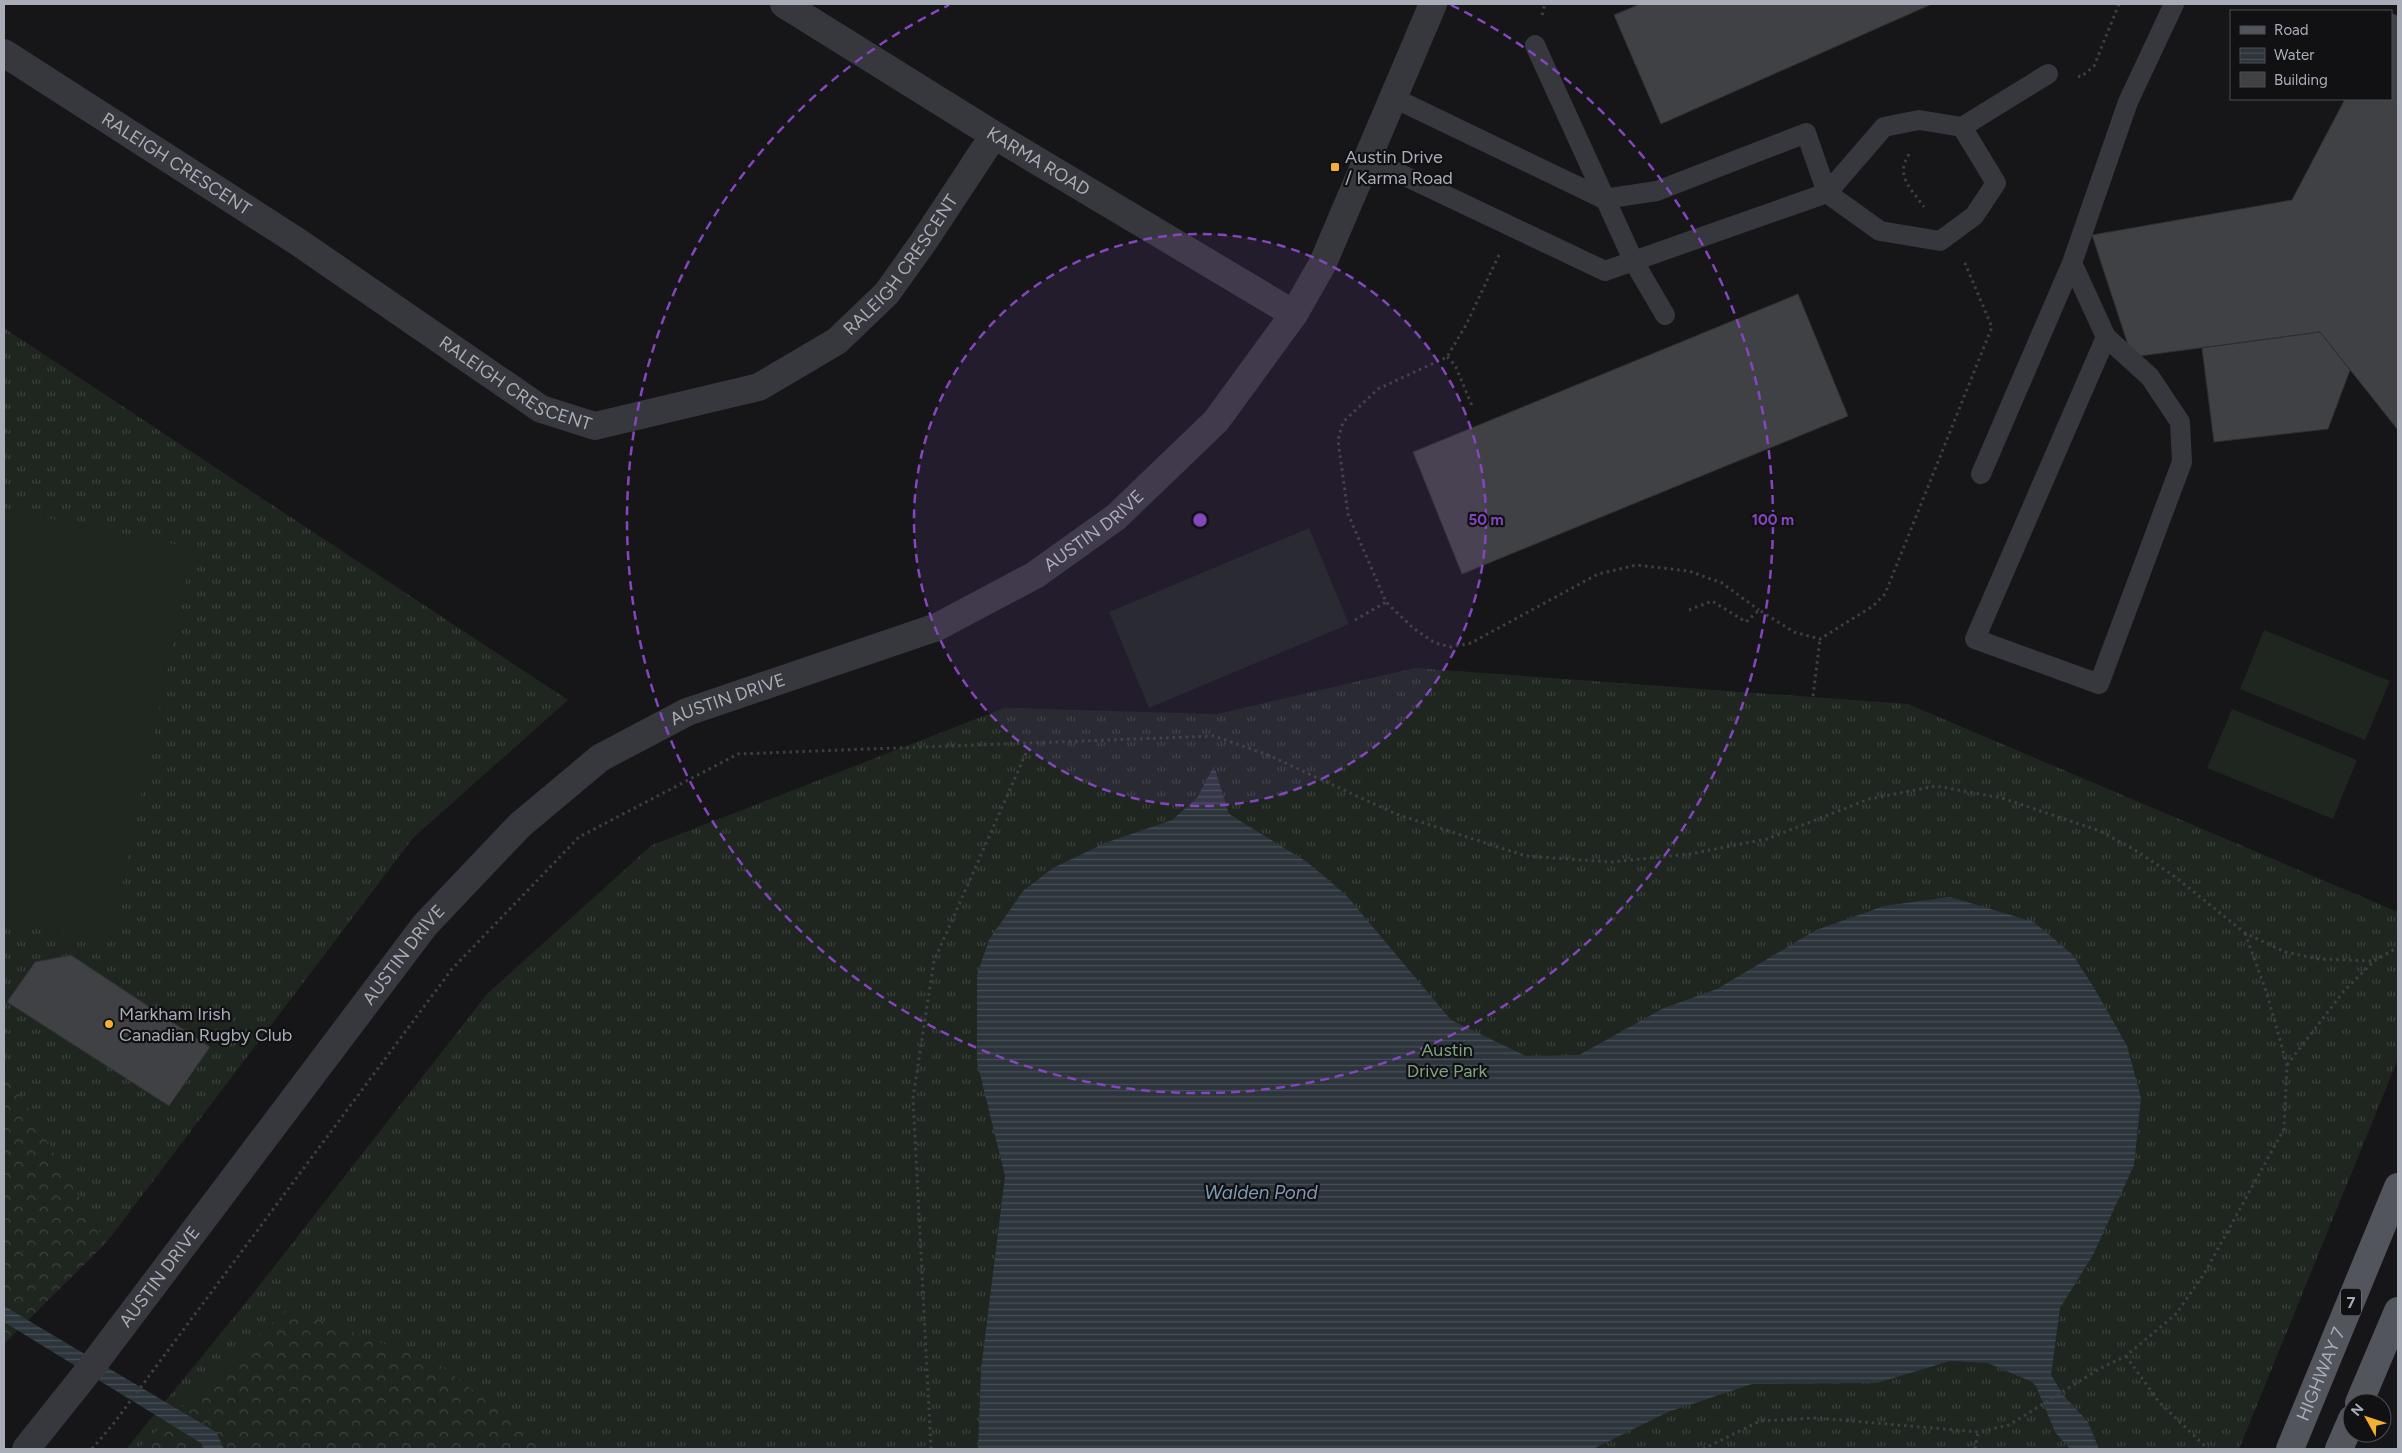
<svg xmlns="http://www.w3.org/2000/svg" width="2402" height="1453" font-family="Figtree,sans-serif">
<defs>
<pattern id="grass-tufts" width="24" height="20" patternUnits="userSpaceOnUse" patternTransform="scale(1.25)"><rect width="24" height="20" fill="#1e261f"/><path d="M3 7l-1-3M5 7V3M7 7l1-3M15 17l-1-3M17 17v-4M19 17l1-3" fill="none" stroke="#3c433d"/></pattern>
<pattern id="forest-crowns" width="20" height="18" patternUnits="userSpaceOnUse" patternTransform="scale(1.25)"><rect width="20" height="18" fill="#1e261f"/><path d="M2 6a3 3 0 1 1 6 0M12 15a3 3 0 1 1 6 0" fill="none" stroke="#3c433d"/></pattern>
<pattern id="water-rules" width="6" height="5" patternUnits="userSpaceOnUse" patternTransform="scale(1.25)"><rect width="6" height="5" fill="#2c353c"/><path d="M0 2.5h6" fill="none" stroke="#485056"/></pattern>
</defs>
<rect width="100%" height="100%" fill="#161618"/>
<!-- grass -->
<path fill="url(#grass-tufts)" d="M4 328 568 700 413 838 106 1243 4 1067Z
M1415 668 1908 704 2398 912V1059L2239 1449H126L248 1300 487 994 652 845 1004 708 1217 714Z"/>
<!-- forest -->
<path fill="url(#forest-crowns)" d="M4 1067 106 1243 4 1344Z
M288 1308 439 1364 548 1449H137Z"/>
<!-- garden -->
<path fill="#1e261f" d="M4 509 193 548 110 943 4 921Z
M1309 528 1349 624 1149 708 1109 612Z
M2264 630 2390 681 2365 740 2240 689Z
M2232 709 2357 760 2333 819 2207 768Z"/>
<!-- water -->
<path fill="url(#water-rules)" d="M1214 766 1229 814 1307 862 1346 895 1451 1020 1526 1056 1579 1055 1664 1008 1717 989 1816 930 1884 906 1950 897 2034 922 2073 955 2096 991 2127 1046 2141 1098 2134 1165 2093 1255 2060 1308 2051 1375 2064 1396 2088 1422 2099 1449H2070L2055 1432 2036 1386 2032 1382 1988 1363 1950 1361 1877 1383 1752 1384 1668 1412 1593 1449H978L981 1370 1005 1176 977 1062V975L989 940 1023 891 1053 868 1105 843 1172 820 1197 798Z
M4 1306 216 1432 224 1449H205L201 1443 4 1322Z"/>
<!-- building -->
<path fill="#404145" stroke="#303034" d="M1640 4H1932L1661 124 1614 15Z
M2391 13 2398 16V430L2320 332 2132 357 2092 235 2292 200 2345 99H2391Z
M1798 294 1848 416 1462 574 1413 452Z
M2320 332 2350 370 2328 429 2214 442 2202 348Z
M71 955 210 1047 169 1106 7 1002 35 962Z"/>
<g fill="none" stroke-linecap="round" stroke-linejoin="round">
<!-- path -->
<path stroke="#3d3f44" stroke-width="3" stroke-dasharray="2.5 4" stroke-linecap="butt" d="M1542 15 1545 4
M2078 76 2081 77 2094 66 2119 4
M1909 154C1895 177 1911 188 1924 207
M1499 255 1466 325 1447 357 1378 389 1343 422 1338 440 1348 514 1386 602 1413 628 1435 643 1451 647 1471 643 1598 574 1637 565 1689 571 1722 583 1759 610
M1447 357 1455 365 1473 408
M1689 610 1712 601 1746 622 1759 610 1794 632 1820 639 1873 606 1885 594 1992 327 1964 261
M1355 620 1386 602
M1813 696 1820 639
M2287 1065 2344 991 2374 961 2398 947
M2126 1356 2159 1402 2208 1449
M92 1449 114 1423 452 969 579 837 738 754 1214 736 1268 755 1396 814 1526 856 1611 862 1690 854 1767 839 1869 799 1936 786 2002 798 2100 831 2135 850 2174 876 2245 933 2285 952 2319 959 2374 961
M931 1449 913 1098 934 961 1030 744
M1703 1449 1760 1421 1818 1418 1978 1432 2009 1425 2099 1369 2126 1356 2176 1314 2204 1274 2284 1129 2287 1065 2267 994 2245 933
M1975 1449 1978 1433"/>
<!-- service -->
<path stroke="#37383d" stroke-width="20" d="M1535 45 1634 262 1665 315
M1394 98 1604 199 1657 191 1806 133 1827 193 1880 231 1940 241 1974 216 1996 183 1962 127
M1369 159 1605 271 1827 193 1884 127 1919 120 1962 127 2048 74
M2072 263 2106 337 1975 639 2099 684 2182 462 2180 422 2150 377 2106 337
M1981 474 2072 263 2128 102 2174 4"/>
<!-- minor -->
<g stroke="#37383d" stroke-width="28">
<path id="s1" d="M784 4 994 135 1294 314"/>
<path id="s2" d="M4 53 298 242 541 409 595 426 759 387 837 341 887 293 924 241 994 135"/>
<path id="s3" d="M26 1449 93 1365 425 925 520 825 600 758 687 712 937 627 1035 575 1116 517 1216 421 1294 314 1323 263 1433 4"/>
</g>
<!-- primary -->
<g stroke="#53555c" stroke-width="28">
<path d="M2359 1403 2398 1311"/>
<path id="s4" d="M2290 1449 2398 1187"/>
<path d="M2339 1449 2352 1419"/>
</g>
</g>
<!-- distance rings -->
<circle cx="1200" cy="520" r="286" fill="#8446be" fill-opacity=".12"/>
<g fill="none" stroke="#8446be" stroke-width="2.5" stroke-dasharray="9 6">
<circle cx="1200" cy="520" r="286"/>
<path d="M1451 5A573 573 0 1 1 949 5"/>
</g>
<!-- markers -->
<g fill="#f2b134" stroke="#111113" stroke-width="2">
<rect x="1330" y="162" width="10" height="10" rx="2.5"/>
<circle cx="109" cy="1024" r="5"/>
</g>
<g text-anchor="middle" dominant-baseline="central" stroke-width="4.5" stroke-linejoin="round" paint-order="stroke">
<!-- shield labels -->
<rect fill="#111113" stroke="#7b7e86" stroke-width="1" x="2341" y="1288.5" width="20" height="27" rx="4"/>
<g font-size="16" font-weight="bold" fill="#a8adb8">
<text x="2351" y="1302">7</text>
</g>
<!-- poi labels -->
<g font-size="18" fill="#a8adb8" stroke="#111113" text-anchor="start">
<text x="1345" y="157">Austin Drive<tspan x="1345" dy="21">/ Karma Road</tspan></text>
<text x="119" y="1014">Markham Irish<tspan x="119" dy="21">Canadian Rugby Club</tspan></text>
</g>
<!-- street labels -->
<g font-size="18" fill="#a8adb8" stroke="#111113">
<text stroke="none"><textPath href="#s1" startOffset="299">KARMA ROAD</textPath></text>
<text stroke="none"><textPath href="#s2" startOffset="205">RALEIGH CRESCENT</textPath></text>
<text stroke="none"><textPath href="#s2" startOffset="1060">RALEIGH CRESCENT</textPath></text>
<text stroke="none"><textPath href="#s2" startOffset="610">RALEIGH CRESCENT</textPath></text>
<text stroke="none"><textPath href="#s3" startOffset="1448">AUSTIN DRIVE</textPath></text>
<text stroke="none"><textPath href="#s3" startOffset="1042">AUSTIN DRIVE</textPath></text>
<text stroke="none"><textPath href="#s3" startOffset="622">AUSTIN DRIVE</textPath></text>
<text stroke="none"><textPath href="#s3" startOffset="218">AUSTIN DRIVE</textPath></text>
<text stroke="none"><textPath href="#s4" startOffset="81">HIGHWAY 7</textPath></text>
</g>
<!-- park labels -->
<g font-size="18" fill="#7fa381" stroke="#111113">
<text x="1447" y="1050">Austin<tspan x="1447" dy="21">Drive Park</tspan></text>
</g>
<!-- water labels -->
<g font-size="19" font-style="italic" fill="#7f9bb3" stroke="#111113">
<text x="1261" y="1192">Walden Pond</text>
</g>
</g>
<circle cx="1200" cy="520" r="8" fill="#8446be" stroke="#111113" stroke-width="2.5"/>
<g font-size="15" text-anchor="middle" font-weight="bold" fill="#8446be" stroke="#111113" stroke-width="4.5" stroke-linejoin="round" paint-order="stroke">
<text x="1486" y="525">50 m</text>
<text x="1773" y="525">100 m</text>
</g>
<!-- border -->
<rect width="2402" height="1453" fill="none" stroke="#a8adb8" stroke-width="10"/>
<!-- legend -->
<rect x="2230" y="10" width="162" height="90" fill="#111113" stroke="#4d4f55"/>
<rect x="2240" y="26" width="25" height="8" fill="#53555c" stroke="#4d4f55"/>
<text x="2274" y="35" font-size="15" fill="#a8adb8">Road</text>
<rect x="2240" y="48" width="25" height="15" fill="url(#water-rules)" stroke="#4d4f55"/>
<text x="2274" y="60" font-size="15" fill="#a8adb8">Water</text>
<rect x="2240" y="72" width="25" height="15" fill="#404145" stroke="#4d4f55"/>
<text x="2274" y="85" font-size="15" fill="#a8adb8">Building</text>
<!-- north arrow -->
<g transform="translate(2367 1418) rotate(310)"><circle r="24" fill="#111113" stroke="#4d4f55"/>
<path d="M0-4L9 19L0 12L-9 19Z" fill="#f2b134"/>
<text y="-8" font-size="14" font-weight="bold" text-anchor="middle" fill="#a8adb8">N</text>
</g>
</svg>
